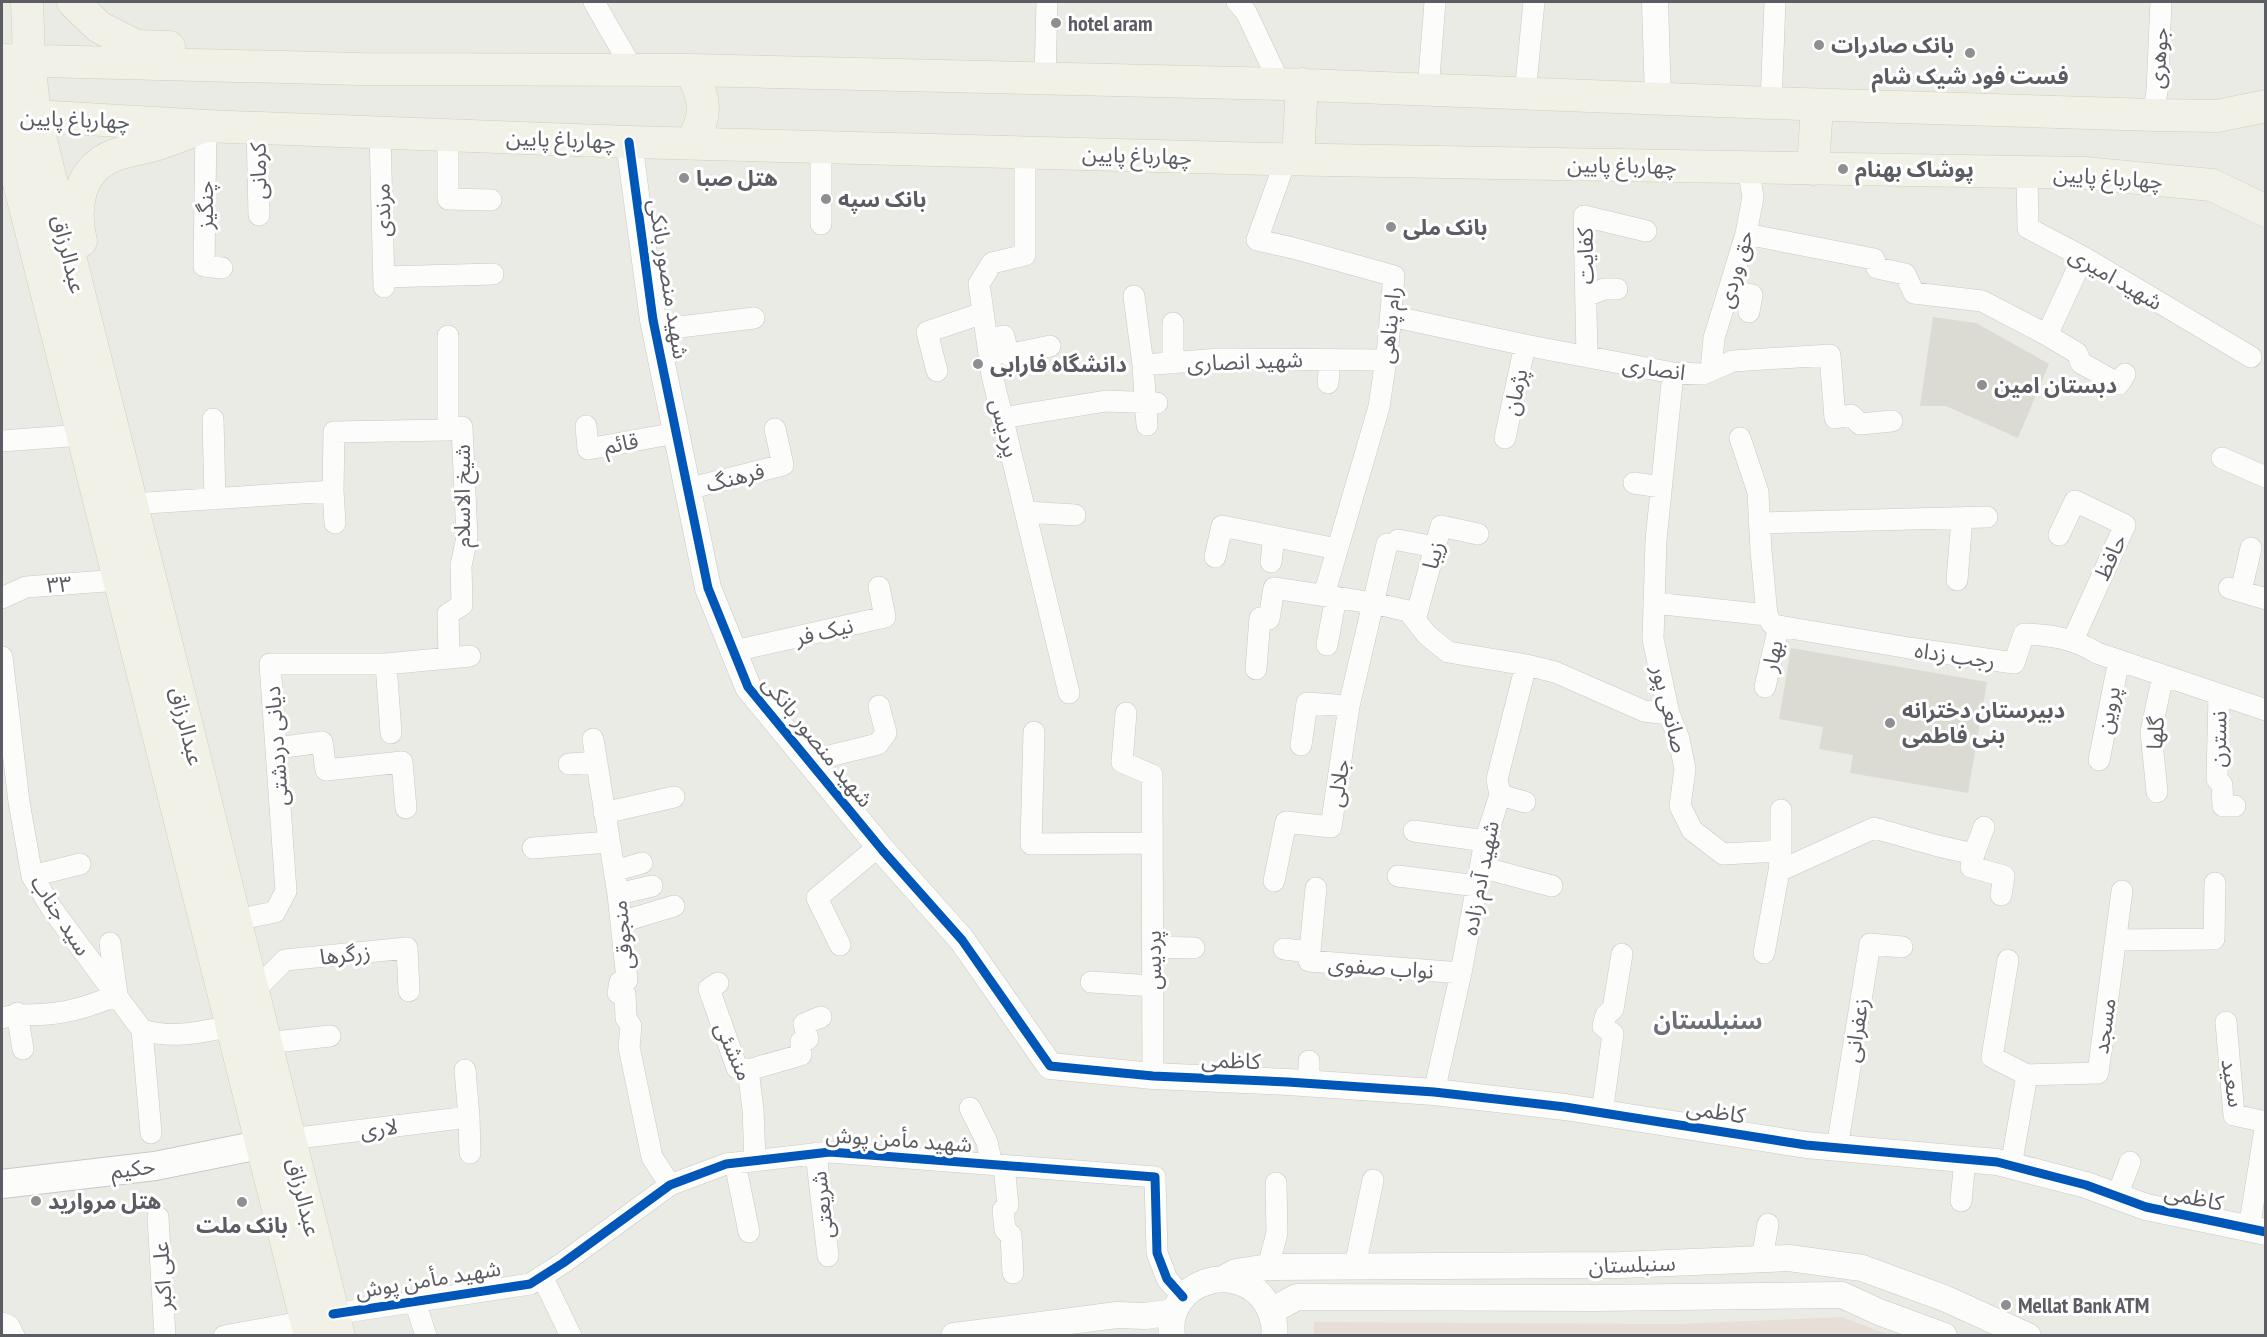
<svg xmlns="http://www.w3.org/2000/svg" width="2267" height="1337" font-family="'PT Sans Narrow','Noto Sans Arabic',sans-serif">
<rect width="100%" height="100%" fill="#ebebe5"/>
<!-- education -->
<path fill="#dbdbd4" d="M1933 317 1976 323 2049 364 2018 438 1946 406H1920Z
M1791 648 1987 682 1968 793 1850 773 1853 755 1819 749 1823 727 1779 719Z"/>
<!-- medical -->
<path fill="#e7ded8" d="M1842 1317 1889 1335H1314V1322L1677 1324Z"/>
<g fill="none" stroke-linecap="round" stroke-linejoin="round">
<!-- minor casing -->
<g stroke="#c8c9c7" stroke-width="22">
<path id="minor" d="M594 2 633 70
M1237 2 1246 12 1280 84
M1045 78 1047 2
M1428 90 1435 2
M1525 94 1534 2
M1771 103 1775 2
M2153 115 2157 91 2161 2
M206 126 204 266 222 268
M257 127 259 215
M380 133 384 287
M448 136V199L491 200
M1025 152V255L992 263 979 284 992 375 1069 693
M1286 159 1257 240 1293 248 1394 276 1388 345 1379 407 1324 595
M2027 173 2028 228 2083 257 2251 357
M821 224V146
M1746 234 1874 259 1877 268 1905 274 1914 293 1982 301 2047 335 2077 353 2081 363 2119 384 2125 374
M384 277 493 274
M1729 290 1752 295 1749 312
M1134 296 1143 365 1147 425
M1586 296 1604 289H1617
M1391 316 1525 345 1673 373 1703 374 1733 361 1830 355 1835 418 1851 415 1860 424 1892 421
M655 330 754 318
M2047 335 2083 257
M987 339 1004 336 1008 355 1050 346
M1587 357 1584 216 1646 231
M1173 363V323
M1143 365 1220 359 1386 360
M1711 370 1714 338 1746 234 1753 197 1748 168
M937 371 927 332 983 313
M1673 373 1656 540 1653 639 1669 714 1679 739 1685 769 1680 806 1692 830 1723 854 1781 851 1779 871 1874 828 1938 846 1974 854 1971 867 2004 876 2001 895
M1328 383 1330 359
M1002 418 1106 401 1157 403
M213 419 215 499
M586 426 588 449 676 433
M448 430V336
M1505 438 1525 345
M1740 438 1758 492 1761 551 1767 615
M2 441 82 435
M2222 458 2266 477
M1634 483 1661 487
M687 489 783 465 775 429
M333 491 335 523
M131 504 333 491 334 432 448 430 462 427 467 537 461 566 462 605 448 614 449 658
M1026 512 1075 515
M1759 523 1987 517
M2059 535 2075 501 2125 525 2073 640
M1398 540 1435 547
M1215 557 1222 526 1337 549
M1271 562 1274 536
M1957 580 1962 518
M2229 588 2266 599
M2241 591 2251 548
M2 598 26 587 119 580
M1654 603 1767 615 1772 624 1779 626 1909 648 2014 663 2024 634C2051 635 2073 638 2097 653L2266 710
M1415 620 1441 526 1478 534
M1327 645 1336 597
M734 651 885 617 879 587
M2 657 19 802 32 876 52 909 142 1030C173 1039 201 1032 232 1026
M386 664 391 733
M1256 669 1260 618 1269 619 1274 588 1373 603 1408 611 1427 635 1448 652 1526 665 1555 672 1644 711 1669 714
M1765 687 1779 626
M2219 695 2217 779 2222 785 2223 806H2235
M1126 713 1122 762 1152 775 1153 1076
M1034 732 1031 844 1152 843
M593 739 618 894 627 980 620 982 618 993 625 994 626 1018 631 1026 629 1047 652 1157 670 1185
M1301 745 1307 703 1349 706
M276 748 322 742 326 770 402 762 406 808
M2099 760 2119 660
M809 761 878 744 886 733 879 706
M569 764 597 762
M2157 792 2151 732 2163 675
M1500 795 1525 802
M1781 810V851
M604 813 674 797
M1414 831 1485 841
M533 848 609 842
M1974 854 1984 827
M1481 867 1552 886
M614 871 642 863
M32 876 80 864
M1398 876 1477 886
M1274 881 1286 822 1331 827 1349 706 1387 544
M1316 888 1309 961 1461 973
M618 894 652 886
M236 920 275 912 286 891 270 664H386L470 656
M621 922 674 906
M2116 940 2214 939 2215 883
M840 945 817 898 879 846
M1153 947 1194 948
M1284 949 1310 952
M1764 953 1779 871
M2008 960 1992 1057 2027 1075
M1091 982 1153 986
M718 983 709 989 737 1068 748 1070 753 1109 755 1161
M253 992 285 960 407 948 409 991
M17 1013 23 1049
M2 1018C19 1013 31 1016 48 1014 73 1012 95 1004 117 995L110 943
M2226 1022 2234 1115 2266 1122
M142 1030 151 1133
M266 1043 330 1036
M1309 1061V1083
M748 1070 801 1055V1042L808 1039 804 1024 821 1017
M1434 1092 1461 973 1485 841 1500 795 1497 779 1526 665
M970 1108 987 1142 992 1165
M1602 1113 1613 1034 1603 1026 1606 1015 1613 1009 1622 954
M469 1117 470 1153
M290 1139 469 1117 465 1070
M1837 1148 1870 944 1902 947
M816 1153 828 1256
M735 1163 749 1232
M1004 1166 1008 1205 1003 1210 1005 1230 1011 1235 1013 1273
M2011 1166 2027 1075 2098 1073 2122 891
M2117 1196 2130 1162
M1961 1201 1965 1159
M158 1217 165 1336
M2249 1229 2266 1123
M1762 1259 1768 1224
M1355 1266 1373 1180
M1268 1267 1277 1233 1276 1183
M542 1276 571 1336
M415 1301 426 1336
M333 1314 530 1284 563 1263 670 1185 726 1164 830 1152 1155 1177 1157 1253 1167 1279 1183 1297
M2 1323 9 1326 14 1336
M224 1336 307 1321"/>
</g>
<!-- tertiary casing -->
<g stroke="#c8c9c7" stroke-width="27">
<path id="tertiary" d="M1655 2 1658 99
M629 142 653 320 708 588 748 687 883 851 962 940 1050 1066 1153 1076 1288 1082 1434 1092 1565 1107 1806 1145 1997 1162 2086 1185 2146 1207 2266 1232
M1223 1279 1236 1272 1268 1267 1621 1265 1789 1258 1862 1268 1944 1298 2028 1336
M1271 1311 1297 1297 1595 1298 1842 1295 1879 1312 1944 1336
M954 1336 1117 1315 1145 1316 1174 1312
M1172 1336C1164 1281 1239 1258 1267 1304 1272 1313 1276 1326 1274 1336"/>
</g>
<!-- secondary casing -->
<g stroke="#c8c8c7" stroke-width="30">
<path id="secondary" d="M2 1184 155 1166 284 1140"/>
</g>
<!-- primary casing -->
<g stroke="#d1d0b5" stroke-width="33">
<path id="primary" d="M27 2 29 60 35 116 339 1336
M73 2 99 27 136 46 169 47
M2 60 360 69 690 70 1280 84 1771 103 2153 115 2217 116 2266 106
M690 70C706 98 708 116 691 143
M2 81 4 117 20 187 310 1336
M2 117 35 116 206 126 629 142 1268 159 2084 173 2212 185 2266 211
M1298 159 1302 84
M1813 169 1817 105
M81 241C73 207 78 169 115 155 126 151 139 149 151 146 166 142 180 136 195 130"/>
</g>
<!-- minor -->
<use href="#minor" stroke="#fcfcfb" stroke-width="21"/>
<!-- tertiary -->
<use href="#tertiary" stroke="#fcfcfb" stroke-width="26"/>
<!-- secondary -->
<use href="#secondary" stroke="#fcfcfb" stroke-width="28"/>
<!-- primary -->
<use href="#primary" stroke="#f1f1e8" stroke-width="32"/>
<!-- cycleway casing -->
<g stroke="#fff" stroke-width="13">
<path id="cycleway" d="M629 142 653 320 708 588 748 687 883 851 962 940 1050 1066 1153 1076 1288 1082 1434 1092 1565 1107 1806 1145 1997 1162 2086 1185 2146 1207 2266 1232
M333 1314 530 1284 563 1263 670 1185 726 1164 830 1152 1155 1177 1157 1253 1167 1279 1183 1297"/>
</g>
<!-- cycleway -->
<use href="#cycleway" stroke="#0057b8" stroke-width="9"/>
</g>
<!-- markers -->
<g fill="#8d8f90" stroke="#fff" stroke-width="2">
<circle cx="1056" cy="23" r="6"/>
<circle cx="1819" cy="45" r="6"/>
<circle cx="1970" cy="53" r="6"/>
<circle cx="1843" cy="169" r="6"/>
<circle cx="684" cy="178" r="6"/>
<circle cx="826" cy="199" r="6"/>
<circle cx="1391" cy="227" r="6"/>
<circle cx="978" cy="364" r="6"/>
<circle cx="1982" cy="385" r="6"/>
<circle cx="1890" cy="723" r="6"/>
<circle cx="36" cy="1201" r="6"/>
<circle cx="242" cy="1202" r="6"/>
<circle cx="2006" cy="1305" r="6"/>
</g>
<g text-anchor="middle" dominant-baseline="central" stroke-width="6" stroke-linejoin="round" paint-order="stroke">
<!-- poi labels -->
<g font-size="22" font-weight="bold" fill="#5b5d63" stroke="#fff" text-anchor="start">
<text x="1068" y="23">hotel aram</text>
<text x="1831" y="45">بانک صادرات</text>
<text x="1970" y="76" text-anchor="middle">فست فود شیک شام</text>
<text x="1855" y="169">پوشاک بهنام</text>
<text x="696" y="178">هتل صبا</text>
<text x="838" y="199">بانک سپه</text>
<text x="1403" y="227">بانک ملی</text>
<text x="990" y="364">دانشگاه فارابی</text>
<text x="1994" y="385">دبستان امین</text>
<text x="1902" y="710">دبیرستان دخترانه<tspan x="1902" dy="25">بنی فاطمی</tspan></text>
<text x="48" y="1201">هتل مروارید</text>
<text x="242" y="1225" text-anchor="middle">بانک ملت</text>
<text x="2018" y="1305">Mellat Bank ATM</text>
</g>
<!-- street labels -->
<g font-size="22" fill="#5b5d63" stroke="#fff">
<text transform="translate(2158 58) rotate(-86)">جوهری</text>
<text transform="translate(75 119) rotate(2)">چهارباغ پایین</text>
<text transform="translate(561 139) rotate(2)">چهارباغ پایین</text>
<text transform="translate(1137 155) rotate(2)">چهارباغ پایین</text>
<text transform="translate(1622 165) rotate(1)">چهارباغ پایین</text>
<text transform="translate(258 171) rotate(-91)">کرمانی</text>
<text transform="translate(2108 177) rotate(4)">چهارباغ پایین</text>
<text transform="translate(205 205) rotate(-90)">چنگیز</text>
<text transform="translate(382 210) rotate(-91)">مرندی</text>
<text transform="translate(69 254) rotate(76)">عبدالرزاق</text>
<text transform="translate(1585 256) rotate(-91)">کفایت</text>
<text transform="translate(1735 269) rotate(-74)">حق وردی</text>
<text transform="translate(2116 278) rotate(30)">شهید امیری</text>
<text transform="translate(669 279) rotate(81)">شهید منصور بانکی</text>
<text transform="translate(1389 325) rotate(-84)">رام پناهی</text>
<text transform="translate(1245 361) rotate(-2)">شهید انصاری</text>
<text transform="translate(1654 368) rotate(8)">انصاری</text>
<text transform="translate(1515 392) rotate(-78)">پژمان</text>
<text transform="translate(1005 428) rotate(76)">پردیس</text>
<text transform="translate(621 443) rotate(-10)">قائم</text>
<text transform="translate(735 477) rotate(-14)">فرهنگ</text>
<text transform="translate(462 496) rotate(-90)">شیخ الاسلام</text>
<text transform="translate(1433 555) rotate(-74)">زیبا</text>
<text transform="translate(2110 557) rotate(-65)">حافظ</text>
<text transform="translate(59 584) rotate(-4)">۳۳</text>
<text transform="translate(824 631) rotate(-13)">نیک فر</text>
<text transform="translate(1955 655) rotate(8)">رجب زداه</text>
<text transform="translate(1772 656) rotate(-78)">بهار</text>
<text transform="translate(1670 709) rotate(76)">صانعی پور</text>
<text transform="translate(2108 710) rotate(-79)">پروین</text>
<text transform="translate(187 726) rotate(76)">عبدالرزاق</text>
<text transform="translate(2155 733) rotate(-87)">گلها</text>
<text transform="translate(2218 739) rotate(-89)">نسترن</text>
<text transform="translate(818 741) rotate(51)">شهید منصور بانکی</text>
<text transform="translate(276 746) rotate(-94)">دیانی دردشتی</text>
<text transform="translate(1338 783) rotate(-81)">جلالی</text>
<text transform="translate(1480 878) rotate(-79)">شهید آدم زاده</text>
<text transform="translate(61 915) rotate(57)">سید جناب</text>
<text transform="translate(622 935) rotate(-96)">منجوقی</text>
<text transform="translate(345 954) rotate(-6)">زرگرها</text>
<text transform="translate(1153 960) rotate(-90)">پردیس</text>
<text transform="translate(1381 967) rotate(4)">نواب صفوی</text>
<text transform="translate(2104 1026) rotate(-82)">مسجد</text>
<text transform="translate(1856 1030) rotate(-81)">زعفرانی</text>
<text transform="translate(734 1051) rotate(66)">منشئی</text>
<text transform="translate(1231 1060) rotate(2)">کاظمی</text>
<text transform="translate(2233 1083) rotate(81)">سعید</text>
<text transform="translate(1716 1111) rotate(9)">کاظمی</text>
<text transform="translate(379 1128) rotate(-7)">لاری</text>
<text transform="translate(899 1139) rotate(4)">شهید مأمن پوش</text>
<text transform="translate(133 1168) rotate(-7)">حکیم</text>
<text transform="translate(304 1197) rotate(76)">عبدالرزاق</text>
<text transform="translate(2194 1197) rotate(12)">کاظمی</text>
<text transform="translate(822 1205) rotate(-97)">شریعتی</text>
<text transform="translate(1632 1264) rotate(-2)">سنبلستان</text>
<text transform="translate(162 1276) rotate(-93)">علی اکبر</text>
<text transform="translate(428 1279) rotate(-9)">شهید مأمن پوش</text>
</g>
<!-- neighbourhood labels -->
<g font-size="24" font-weight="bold" fill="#6c6f75" stroke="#fff">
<text x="1708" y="1020">سنبلستان</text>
</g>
</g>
<!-- border -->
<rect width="2267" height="1337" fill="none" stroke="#5b5d63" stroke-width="6"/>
</svg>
